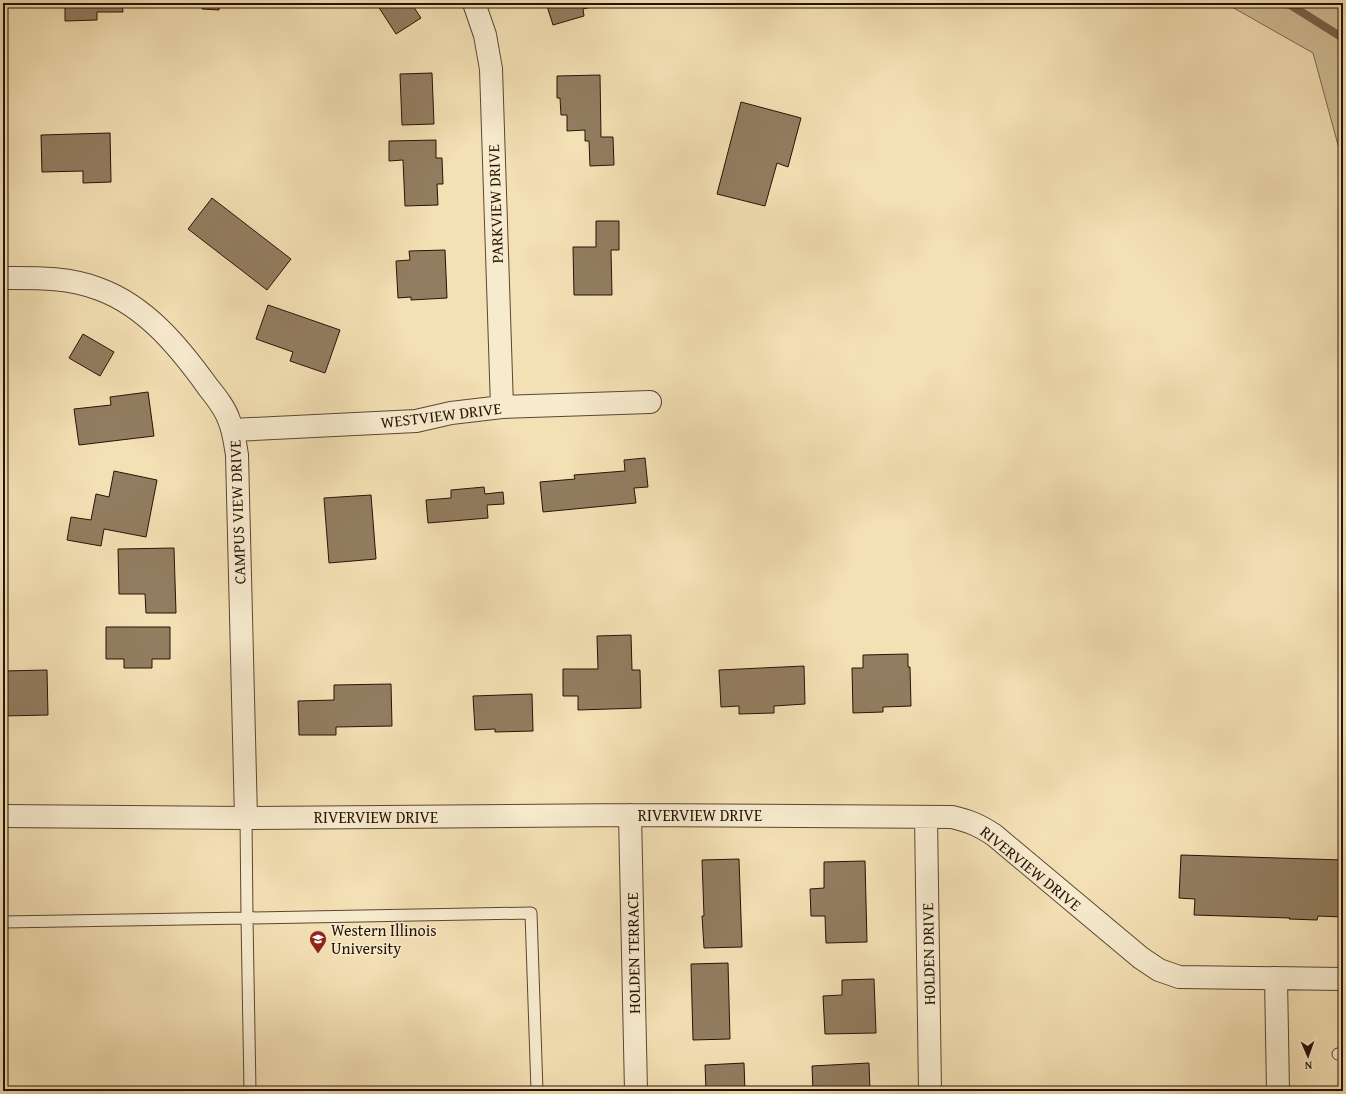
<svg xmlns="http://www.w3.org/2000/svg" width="1346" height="1094" font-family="'Gentium Book Plus',serif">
<rect width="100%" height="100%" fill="#f3e0b4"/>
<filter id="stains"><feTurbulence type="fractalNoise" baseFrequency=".005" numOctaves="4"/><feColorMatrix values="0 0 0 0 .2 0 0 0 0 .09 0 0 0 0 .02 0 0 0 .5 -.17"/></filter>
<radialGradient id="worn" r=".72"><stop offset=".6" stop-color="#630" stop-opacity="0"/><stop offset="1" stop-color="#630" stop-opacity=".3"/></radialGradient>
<!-- green -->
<path fill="#d0bd96" stroke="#7c684e" d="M1225 3H1343V155L1338 145 1313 53Z"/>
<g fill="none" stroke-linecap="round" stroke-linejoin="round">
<!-- stream -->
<path stroke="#78644a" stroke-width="8" d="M1284 3 1292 6 1343 38"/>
</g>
<!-- building -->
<path fill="#927d60" stroke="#281205" d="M65 3H122L123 12H97V20L65 21Z
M203 3H220L219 10 202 9Z
M376 3H411L421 18 396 34Z
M546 3H591L592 7 583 9 584 16 553 25Z
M432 73 434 124 402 125 400 74Z
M600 75 601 137H613L614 165 590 166 589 141H585V130L567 131V115H561L560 98H557V76Z
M741 102 801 118 788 167 777 163 765 206 717 194Z
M110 133 111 182 83 183V171L42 172 41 135Z
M436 140V158H442L443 184H437L438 205 405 206 403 160 389 161V141Z
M212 198 291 259 267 290 188 229Z
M596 221H619V250H611L612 295H574L573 247H596Z
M445 250 447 298 411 300V297L398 298 396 261 410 260 409 251Z
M268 305 340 330 325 373 290 361 293 352 256 339Z
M83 334 114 352 100 376 69 358Z
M148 392 154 436 79 445 74 409 111 405 110 397Z
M645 458 648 487 634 488 636 503 543 512 540 482 575 479 574 475 625 471 624 460Z
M114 471 157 480 146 537 104 529 101 546 67 540 71 517 91 520 96 494 109 497Z
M484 487 485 494 503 492 504 504 487 505 488 518 428 523 426 500 451 498V490Z
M371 495 376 559 329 563 324 498Z
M174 548 176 613H146L145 594H119L118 549Z
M106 627H170V659H152V668H124V659H106Z
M631 635 632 670H640L641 708 578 710V696H563V669H598L597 636Z
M908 654V667H910L911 706 883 707V712L853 713 852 668H863V655Z
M804 666 805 704 774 706V713L739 714V706L721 707 719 670Z
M47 670 48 715 3 716V671Z
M391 684 392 726 336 727V735H299L298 701 334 700V685Z
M532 694 533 731 495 732V729L475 730 473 696Z
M1181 855 1343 860 1342 917 1318 916 1317 920 1289 919 1290 918 1194 915 1195 899 1179 898Z
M739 859 742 947 704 948 702 916H704L702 860Z
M865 861 867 942 826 943 825 916H811L810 889 824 888V862Z
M728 963 730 1039 693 1040 691 964Z
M874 979 876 1033 825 1034 823 996 842 995V980Z
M744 1063 745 1091H706L705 1065Z
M869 1063 870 1091H813L812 1066Z"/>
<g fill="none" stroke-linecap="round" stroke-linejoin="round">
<!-- lane casing -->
<g stroke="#5b4631" stroke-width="13">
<path id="lane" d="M246 818 247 918 531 913 537 1091
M3 922 247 918 250 1091
M1338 1054H1343"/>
</g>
<!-- street casing -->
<g stroke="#5b4631" stroke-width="24">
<path id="street" d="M474 3 485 35 491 69 502 407
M3 278C36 278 68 277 99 289 146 306 180 348 208 387 216 397 225 408 229 420 234 432 235 443 237 455L246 818
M233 430 416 421 451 413 502 407 650 402
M630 815 636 1091
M3 816 246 818 630 815 952 817C969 821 979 825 994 835L1141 958 1159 970 1179 977 1343 979
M926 817 930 1091
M1276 978 1278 1091"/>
</g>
<!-- lane -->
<use href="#lane" stroke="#f7ebce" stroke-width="11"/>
<!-- street -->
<use href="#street" stroke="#f7ebce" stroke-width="22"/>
</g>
<!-- icons -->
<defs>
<g id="university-pin" transform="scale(0.9)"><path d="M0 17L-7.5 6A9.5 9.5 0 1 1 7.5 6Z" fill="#8f2418" stroke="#f7ebce"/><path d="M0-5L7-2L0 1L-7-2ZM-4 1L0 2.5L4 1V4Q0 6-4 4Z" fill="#fff"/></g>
</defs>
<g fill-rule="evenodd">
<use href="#university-pin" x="318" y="939"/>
</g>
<g text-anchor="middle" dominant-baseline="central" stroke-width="3" stroke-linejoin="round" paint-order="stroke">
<!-- street labels -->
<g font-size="16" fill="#281205" stroke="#f7ebce">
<text transform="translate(495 204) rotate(-92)">PARKVIEW DRIVE</text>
<text transform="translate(441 415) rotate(-7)">WESTVIEW DRIVE</text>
<text transform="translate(237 512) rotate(-92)">CAMPUS VIEW DRIVE</text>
<text x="700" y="815">RIVERVIEW DRIVE</text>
<text x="376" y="817">RIVERVIEW DRIVE</text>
<text transform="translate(1031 868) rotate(39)">RIVERVIEW DRIVE</text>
<text transform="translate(633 953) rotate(-91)">HOLDEN TERRACE</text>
<text transform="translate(928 954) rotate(-91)">HOLDEN DRIVE</text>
</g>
<!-- poi labels -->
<g font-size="16" fill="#281205" stroke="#f7ebce" text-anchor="start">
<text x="331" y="930">Western Illinois<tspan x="331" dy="18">University</tspan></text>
</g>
</g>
<!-- margin -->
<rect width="1346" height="1094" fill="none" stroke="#f3e0b4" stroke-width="16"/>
<rect x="4" y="4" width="1338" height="1086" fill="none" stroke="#281205" stroke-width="2"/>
<rect x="8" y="8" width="1330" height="1078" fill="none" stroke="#281205"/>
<!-- north arrow -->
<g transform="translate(1308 1056) rotate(178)" stroke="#f7ebce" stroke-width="3" paint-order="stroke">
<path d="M0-3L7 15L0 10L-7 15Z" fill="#281205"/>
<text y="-6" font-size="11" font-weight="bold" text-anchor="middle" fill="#281205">N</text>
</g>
<rect width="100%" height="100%" filter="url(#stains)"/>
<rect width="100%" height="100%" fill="url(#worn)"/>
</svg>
